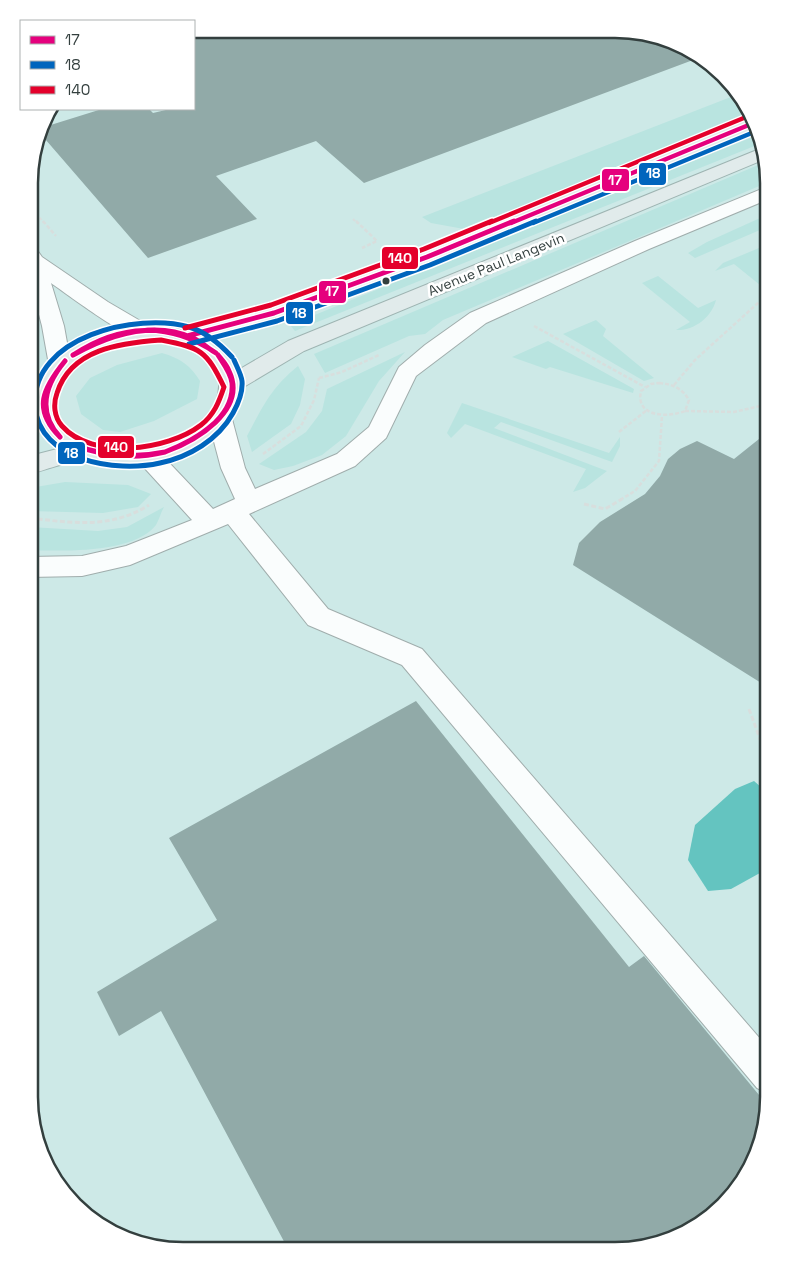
<svg xmlns="http://www.w3.org/2000/svg" width="798" height="1279" font-family="'Space Grotesk',sans-serif">
<rect width="100%" height="100%" fill="#e1f2f0"/>
<!-- built -->
<path fill="#cde9e7" d="M194 29 636 30 709 61 758 124 769 182V1107L758 1155 738 1190 674 1239 616 1250 162 1249 89 1219 40 1155 29 1097 30 162 45 114 49 109H194Z"/>
<!-- green -->
<path fill="#b9e4e0" d="M736 95 751 114 464 229 431 223 422 217Z
M760 134 762 143 295 331 290 325Z
M765 162 769 182 443 320 425 334 409 336 325 373 314 354Z
M769 214V226L695 258 688 253 707 242Z
M759 248 761 263 769 260V285L765 289 734 264 715 271 723 263Z
M658 276 698 308 716 300C712 317 694 331 676 330L690 322 642 283Z
M596 320 606 329 603 336 654 378 644 381 563 334Z
M548 341 634 389 633 393 550 367 546 369 512 357Z
M405 352 379 381 346 436 322 455 293 466 274 470 259 464 306 432 322 411 327 389Z
M162 353C180 358 191 366 200 381L197 399 154 421 120 432 103 430 81 414 76 396 90 378 117 365Z
M298 366 305 379 300 405 291 424 252 452 247 436C263 406 271 388 298 366Z
M462 403 609 453 620 437V446L612 462 501 422 494 428 607 471 585 488 573 492 586 469 465 424 451 438 447 433Z
M65 482 128 485 151 494 138 507 103 513 30 511V488Z
M164 507C161 512 159 520 156 525 133 554 63 551 29 550L30 527 98 531 127 527Z"/>
<!-- water -->
<path fill="#64c4c0" d="M754 781 769 794V868L731 889 708 891 688 860 695 825 735 789Z"/>
<!-- building -->
<path fill="#91aaa8" d="M194 29 636 30 701 57 364 183 316 141 216 176 257 219 148 258 39 132 41 128 102 109H149L153 113 170 109H194Z
M769 431V688L573 565 579 543 600 522 645 494 660 476 668 459 680 449 697 441 734 459Z
M416 701 629 967 644 956 769 1107 758 1155 743 1180 671 1239 616 1250 288 1249 161 1011 119 1036 97 992 217 920 169 838Z"/>
<g fill="none" stroke-linecap="round" stroke-linejoin="round">
<!-- minor casing -->
<g stroke="#a0adac" stroke-width="2">
<path id="minor" d="M769 186V199L649 249 486 323 416 376 386 438 355 466 249 514 328 609 422 649 769 1049V1094L757 1088 402 665 308 625 228 524 130 565 82 576 29 577V557L82 556 126 546 192 520 139 462 136 456 139 450 148 447 157 450 213 509 235 499 221 468 208 419 212 413 220 411 228 413 232 419 245 468 255 489 337 454 369 427 399 367 425 345 470 313 635 241Z
M30 248 37 250 42 257 108 302 149 326 152 331 149 336C146 337 144 338 141 338 125 338 67 294 51 283L64 326 71 365 68 370 60 372 52 370 49 365 42 326 30 280Z"/>
</g>
<!-- major casing -->
<g stroke="#9eb4b2" stroke-width="2">
<path id="major" d="M753 117 758 128C577 203 396 287 206 338L222 346 240 369 288 341 762 148 765 159 304 351 242 388C243 396 239 402 236 409 218 448 169 462 130 466 114 467 100 461 85 460 73 459 43 471 30 474V456L61 448 46 436 36 420 32 407 34 389 44 369 55 357 84 339 141 324 184 330 267 308 420 253ZM141 338C154 340 170 340 182 344 200 352 217 361 219 382 223 436 127 462 87 442 69 433 55 421 56 399 58 358 107 344 141 338Z"/>
</g>
<!-- path-far2 -->
<path stroke="#d8dedd" stroke-width="2" stroke-dasharray="3 2" stroke-linecap="butt" d="M30 206 44 223
M353 219 357 223"/>
<!-- path-far1 -->
<path stroke="#d8dedd" stroke-width="2.5" stroke-dasharray="4 2" stroke-linecap="butt" d="M43 221 56 236
M356 221 377 241 362 248
M534 326 645 387
M319 378 342 372 379 355
M659 383C672 384 682 388 689 400L685 411C667 418 635 417 641 391L651 384Z
M674 385 695 360 769 293
M685 411 734 412 769 404
M619 432 647 410
M263 454 301 426 314 400 319 378
M620 500 635 491 659 461 662 416"/>
<!-- path -->
<path stroke="#d8dedd" stroke-width="3" stroke-dasharray="5 2.5" stroke-linecap="butt" d="M584 504 605 509 622 499
M30 518C72 523 111 529 149 505
M749 709 764 750 769 756"/>
<!-- minor -->
<use href="#minor" fill="#fafdfd" fill-rule="evenodd"/>
<!-- major -->
<use href="#major" fill="#e1ebeb" fill-rule="evenodd"/>
<!-- bus-1-far1 casing -->
<g stroke="#fff" stroke-width="7">
<path id="bus-1-far1" d="M511 223 756 122"/>
</g>
<!-- bus-1 casing -->
<g stroke="#fff" stroke-width="8">
<path id="bus-1" d="M187 336 274 313 427 257 514 221
M73 355C120 324 169 321 216 353
M73 355C109 335 153 320 193 338 201 342 208 348 216 353
M60 437C32 409 43 388 65 361
M60 437C37 412 45 385 65 361
M72 444C103 456 132 459 165 452
M72 444C103 457 132 460 165 452
M165 452C193 441 235 419 232 383 231 373 223 363 218 355
M165 452C195 441 248 411 229 371 227 365 222 360 218 355"/>
</g>
<!-- bus-2-far1 casing -->
<g stroke="#fff" stroke-width="7">
<path id="bus-2-far1" d="M533 223 759 130"/>
</g>
<!-- bus-2 casing -->
<g stroke="#fff" stroke-width="8">
<path id="bus-2" d="M189 344 277 321 430 265 536 221
M232 357C220 344 206 332 189 327 138 312 31 336 35 406 39 461 116 473 160 463 189 457 218 440 233 413 238 404 243 392 242 381 241 374 237 367 234 360"/>
</g>
<!-- bus-3-far1 casing -->
<g stroke="#fff" stroke-width="7">
<path id="bus-3-far1" d="M489 223 751 115"/>
</g>
<!-- bus-3 casing -->
<g stroke="#fff" stroke-width="8">
<path id="bus-3" d="M185 328 271 305 424 249 492 221
M161 340C201 348 206 350 224 387 219 402 214 415 201 425 167 451 92 460 62 426 54 417 53 404 57 393 71 349 120 343 161 340Z"/>
</g>
<!-- bus-1-far1 -->
<use href="#bus-1-far1" stroke="#e5007d" stroke-width="4.5"/>
<!-- bus-1 -->
<use href="#bus-1" stroke="#e5007d" stroke-width="5"/>
<!-- bus-2-far1 -->
<use href="#bus-2-far1" stroke="#0065bd" stroke-width="4.5"/>
<!-- bus-2 -->
<use href="#bus-2" stroke="#0065bd" stroke-width="5"/>
<!-- bus-3-far1 -->
<use href="#bus-3-far1" stroke="#e4002b" stroke-width="4.5"/>
<!-- bus-3 -->
<use href="#bus-3" stroke="#e4002b" stroke-width="5"/>
</g>
<!-- markers -->
<circle fill="#333f3e" stroke="#fff" stroke-width="2" cx="386" cy="281" r="4.5"/>
<g text-anchor="middle" dominant-baseline="central" stroke-width="5" stroke-linejoin="round" paint-order="stroke">
<!-- far-street labels -->
<g font-size="14" fill="#333f3e" stroke="#fff">
<text transform="translate(496 264) rotate(-22)">Avenue Paul Langevin</text>
</g>
</g>
<!-- crop -->
<path d="M0 0H798V1279H0ZM183 38H615A145 145 0 0 1 760 183V1097A145 145 0 0 1 615 1242H183A145 145 0 0 1 38 1097V183A145 145 0 0 1 183 38Z" fill="#fff" fill-rule="evenodd"/>
<path fill="none" stroke="#333f3e" stroke-width="2.5" d="M183 38H615A145 145 0 0 1 760 183V1097A145 145 0 0 1 615 1242H183A145 145 0 0 1 38 1097V183A145 145 0 0 1 183 38Z"/>
<g stroke="#fff" stroke-width="2">
<rect x="638" y="162" width="29" height="24" rx="5" fill="#0065bd"/>
<rect x="601" y="168" width="29" height="24" rx="5" fill="#e5007d"/>
<rect x="381" y="246" width="38" height="24" rx="5" fill="#e4002b"/>
<rect x="318" y="280" width="29" height="24" rx="5" fill="#e5007d"/>
<rect x="285" y="301" width="29" height="24" rx="5" fill="#0065bd"/>
<rect x="97" y="435" width="38" height="24" rx="5" fill="#e4002b"/>
<rect x="57" y="441" width="29" height="24" rx="5" fill="#0065bd"/>
</g>
<g font-size="14" text-anchor="middle" font-weight="bold" fill="#fff">
<text x="653" y="178">18</text>
<text x="615" y="185">17</text>
<text x="400" y="263">140</text>
<text x="332" y="296">17</text>
<text x="299" y="318">18</text>
<text x="116" y="452">140</text>
<text x="71" y="458">18</text>
</g>
<!-- legend -->
<rect x="20" y="20" width="175" height="90" fill="#ffffff" stroke="#adb2b2"/>
<rect x="30" y="36" width="25" height="8" fill="#e5007d" stroke="#adb2b2"/>
<text x="65" y="45" font-size="15" fill="#333f3e">17</text>
<rect x="30" y="61" width="25" height="8" fill="#0065bd" stroke="#adb2b2"/>
<text x="65" y="70" font-size="15" fill="#333f3e">18</text>
<rect x="30" y="86" width="25" height="8" fill="#e4002b" stroke="#adb2b2"/>
<text x="65" y="95" font-size="15" fill="#333f3e">140</text>
</svg>
